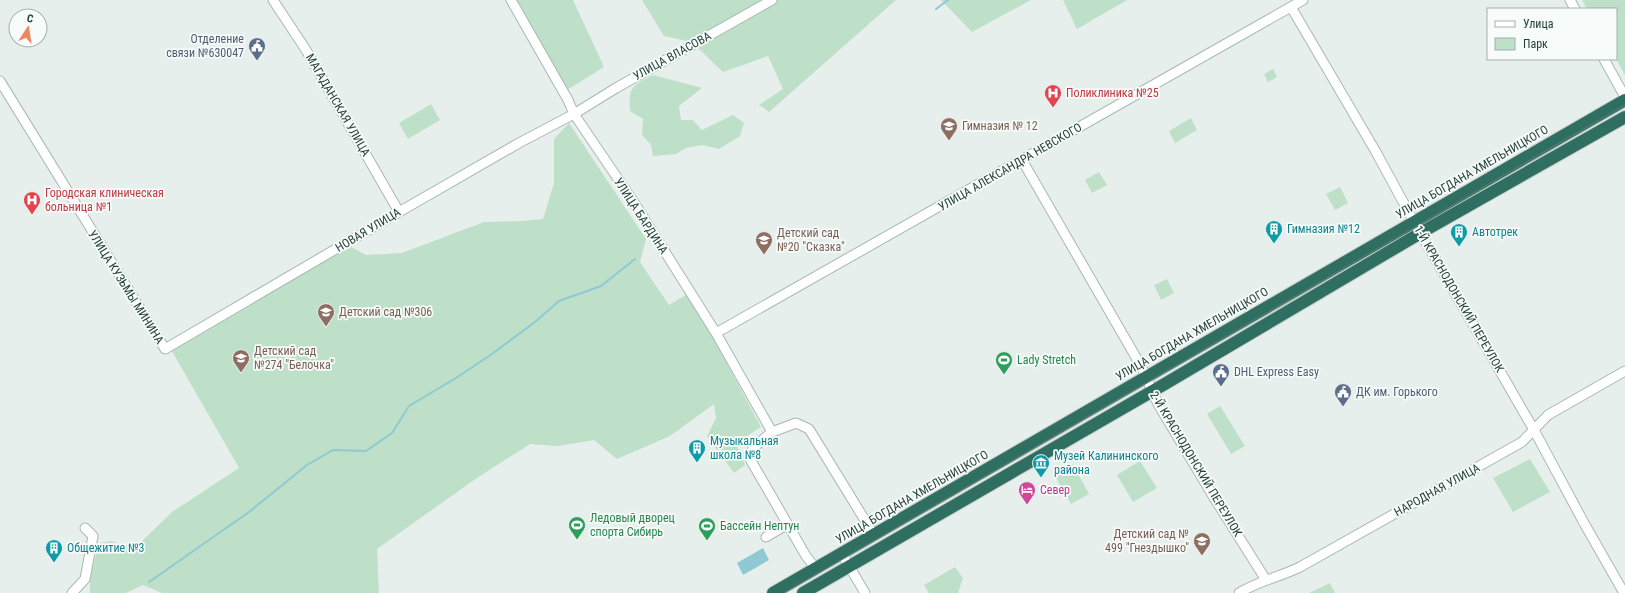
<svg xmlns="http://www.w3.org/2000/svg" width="1625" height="593" font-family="'Roboto Condensed',sans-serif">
<rect width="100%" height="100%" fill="#e6efeb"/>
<!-- green -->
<path fill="#bfe0c8" d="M514 0H573L604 67 567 90Z
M642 0H896L769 112 759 105 783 89 768 56 723 72 700 50 683 40 664 36Z
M941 0H1031L972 32Z
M1063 0H1127L1077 29Z
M1582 0H1625V75L1616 59V9H1587Z
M1273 69 1277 77 1268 82 1264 74Z
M653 75 702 88 679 106 681 120H693L702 130 733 115 744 123 740 136 719 149 702 145 686 148 676 154 653 156 651 145 642 135 643 119 630 111C628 88 632 85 653 75Z
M431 104 440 120 408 139 399 123Z
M1191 118 1197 130 1175 143 1169 131Z
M569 123 646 239 640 262 669 305 689 293 761 427 736 443 745 465 734 473 707 436 716 418 714 404 670 436 617 459 594 440 558 446 530 444 474 480 377 549 379 593H162L143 585 126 593H90V578L99 543 112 541 123 546 140 543 172 512 239 468 169 346 351 247 366 255 402 253 484 222 523 221 543 219 554 183V139Z
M1099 172 1107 185 1092 193 1085 180Z
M1340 187 1348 203 1335 210 1326 194Z
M1167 279 1174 293 1161 300 1154 285Z
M1220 406 1245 446 1231 454 1207 414Z
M1530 459 1550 492 1513 512 1493 478Z
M1140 461 1157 488 1133 502 1117 475Z
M1072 463 1089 494 1071 504 1053 473Z
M955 567 963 578 958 593H929L924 585Z
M1330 583 1335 593H1309Z"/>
<!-- water -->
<path fill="#8ec9d4" d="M763 548 769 560 743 575 737 563Z"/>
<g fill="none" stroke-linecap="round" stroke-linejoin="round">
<!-- stream -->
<path stroke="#8ec9d4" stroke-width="2" d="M936 9 948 0
M149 582 249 512 307 465 333 450 366 451 392 433 409 406 456 378 492 354 535 322 559 301 601 286 635 259"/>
<!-- minor casing -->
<g stroke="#a8b8b2" stroke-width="11">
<path id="minor" d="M273 0 306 50 399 212
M511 0 568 100 574 114 633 201 716 333 772 432 796 423 809 429 874 535
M1570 0 1575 9
M1291 7 1376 152 1414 222 1534 430 1584 523 1624 593
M1604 59 1625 97
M0 81 165 349 399 212 519 143 574 114 616 88 772 0
M1022 160 1141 366 1158 404 1213 496 1266 580
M716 333 1303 0
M772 432 753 448 750 459 806 556 816 569
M766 537 788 524
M842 554 865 593
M72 593 85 579 93 536 85 528
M1239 593C1258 581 1280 577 1300 567L1522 442 1548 415 1625 371"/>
</g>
<!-- highway casing -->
<g stroke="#c2cac8" stroke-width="14">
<path id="highway" d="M773 593 1625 100
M803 593 1163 385 1429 228 1625 117"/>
</g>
<!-- minor -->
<use href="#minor" stroke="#fff" stroke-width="9"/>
<!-- highway -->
<use href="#highway" stroke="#2f6f62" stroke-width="12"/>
<!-- tram -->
<path stroke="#5f7d75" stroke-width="1" d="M784 593 1625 105"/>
</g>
<!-- icons -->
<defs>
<g id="civic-pin" transform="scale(0.9)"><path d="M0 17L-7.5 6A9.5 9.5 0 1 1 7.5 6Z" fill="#5c6f8a" stroke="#f7fbf9"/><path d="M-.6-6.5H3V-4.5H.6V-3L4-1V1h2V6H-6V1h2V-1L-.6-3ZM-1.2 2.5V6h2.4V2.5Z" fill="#fff"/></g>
<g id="hospital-pin" transform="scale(0.9)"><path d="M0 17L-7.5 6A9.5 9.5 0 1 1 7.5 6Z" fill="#e0444e" stroke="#f7fbf9"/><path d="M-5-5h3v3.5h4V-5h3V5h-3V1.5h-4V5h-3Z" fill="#fff"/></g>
<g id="school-pin" transform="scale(0.9)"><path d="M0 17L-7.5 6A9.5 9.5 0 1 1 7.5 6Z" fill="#8d6e63" stroke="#f7fbf9"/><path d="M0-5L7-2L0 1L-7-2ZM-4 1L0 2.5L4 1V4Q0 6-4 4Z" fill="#fff"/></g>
<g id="building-pin" transform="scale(0.9)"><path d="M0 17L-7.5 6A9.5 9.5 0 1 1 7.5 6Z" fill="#0f9aa8" stroke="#f7fbf9"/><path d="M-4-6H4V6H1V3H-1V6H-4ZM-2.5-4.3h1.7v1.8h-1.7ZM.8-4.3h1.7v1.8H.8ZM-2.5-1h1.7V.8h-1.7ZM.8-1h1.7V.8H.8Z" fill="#fff"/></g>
<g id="stadium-pin" transform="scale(0.9)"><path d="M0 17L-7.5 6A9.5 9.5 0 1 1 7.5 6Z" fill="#2e9e5b" stroke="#f7fbf9"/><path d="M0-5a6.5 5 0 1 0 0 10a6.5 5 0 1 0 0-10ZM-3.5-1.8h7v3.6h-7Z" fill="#fff"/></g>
<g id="museum-pin" transform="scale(0.9)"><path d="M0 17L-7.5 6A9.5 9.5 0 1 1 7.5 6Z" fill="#0f9aa8" stroke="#f7fbf9"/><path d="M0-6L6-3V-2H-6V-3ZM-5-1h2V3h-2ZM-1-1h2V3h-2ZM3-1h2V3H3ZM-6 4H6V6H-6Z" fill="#fff"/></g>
<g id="hotel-pin" transform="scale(0.9)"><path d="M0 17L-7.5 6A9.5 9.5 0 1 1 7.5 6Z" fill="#d1479c" stroke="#f7fbf9"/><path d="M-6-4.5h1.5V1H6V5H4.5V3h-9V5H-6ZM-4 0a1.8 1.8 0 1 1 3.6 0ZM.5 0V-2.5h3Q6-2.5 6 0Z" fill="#fff"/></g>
</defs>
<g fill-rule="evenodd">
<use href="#civic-pin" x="257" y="46"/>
<use href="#hospital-pin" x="1053" y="93"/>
<use href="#school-pin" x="949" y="126"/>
<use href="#hospital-pin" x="32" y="200"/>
<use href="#building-pin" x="1274" y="229"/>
<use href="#building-pin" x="1459" y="232"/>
<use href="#school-pin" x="764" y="240"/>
<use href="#school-pin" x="326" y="312"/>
<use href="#school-pin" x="241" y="358"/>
<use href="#stadium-pin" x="1004" y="360"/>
<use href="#civic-pin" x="1221" y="372"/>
<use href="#civic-pin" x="1343" y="392"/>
<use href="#building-pin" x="697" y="448"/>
<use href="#museum-pin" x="1041" y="463"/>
<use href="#hotel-pin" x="1027" y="490"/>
<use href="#stadium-pin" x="577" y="525"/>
<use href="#stadium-pin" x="707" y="526"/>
<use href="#school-pin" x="1202" y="541"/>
<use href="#building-pin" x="54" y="548"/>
</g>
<g text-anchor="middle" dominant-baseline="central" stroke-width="3.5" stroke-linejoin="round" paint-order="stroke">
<!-- service labels -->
<g font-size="12" fill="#4e5e75" stroke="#f7fbf9" text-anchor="start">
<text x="244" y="39" text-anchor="end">Отделение<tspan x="244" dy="14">связи №630047</tspan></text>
<text x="1234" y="372">DHL Express Easy</text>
<text x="1356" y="392">ДК им. Горького</text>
</g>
<!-- street labels -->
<g font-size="12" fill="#24423a" stroke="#f7fbf9">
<text transform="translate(672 56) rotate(-29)">УЛИЦА ВЛАСОВА</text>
<text transform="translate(338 105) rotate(60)">МАГАДАНСКАЯ УЛИЦА</text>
<text transform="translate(1010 167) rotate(-30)">УЛИЦА АЛЕКСАНДРА НЕВСКОГО</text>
<text transform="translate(1472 172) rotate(-30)">УЛИЦА БОГДАНА ХМЕЛЬНИЦКОГО</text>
<text transform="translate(641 216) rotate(57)">УЛИЦА БАРДИНА</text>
<text transform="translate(368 230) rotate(-31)">НОВАЯ УЛИЦА</text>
<text transform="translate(126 287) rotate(58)">УЛИЦА КУЗЬМЫ МИНИНА</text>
<text transform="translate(1459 299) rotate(60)">1-Й КРАСНОДОНСКИЙ ПЕРЕУЛОК</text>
<text transform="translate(1192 334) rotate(-30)">УЛИЦА БОГДАНА ХМЕЛЬНИЦКОГО</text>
<text transform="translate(1196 464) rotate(59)">2-Й КРАСНОДОНСКИЙ ПЕРЕУЛОК</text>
<text transform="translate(1437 490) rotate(-29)">НАРОДНАЯ УЛИЦА</text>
<text transform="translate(912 497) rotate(-30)">УЛИЦА БОГДАНА ХМЕЛЬНИЦКОГО</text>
</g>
<!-- health labels -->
<g font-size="12" fill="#be3a42" stroke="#f7fbf9" text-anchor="start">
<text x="1066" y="93">Поликлиника №25</text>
<text x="45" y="193">Городская клиническая<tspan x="45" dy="14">больница №1</tspan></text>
</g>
<!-- education labels -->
<g font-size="12" fill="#785e54" stroke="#f7fbf9" text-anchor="start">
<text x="962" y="126">Гимназия № 12</text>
<text x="777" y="233">Детский сад<tspan x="777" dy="14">№20 "Сказка"</tspan></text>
<text x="339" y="312">Детский сад №306</text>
<text x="254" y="351">Детский сад<tspan x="254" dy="14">№274 "Белочка"</tspan></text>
<text x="1189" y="534" text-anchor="end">Детский сад №<tspan x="1189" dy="14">499 "Гнездышко"</tspan></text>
</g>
<!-- culture labels -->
<g font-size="12" fill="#0d838f" stroke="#f7fbf9" text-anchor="start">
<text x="1287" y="229">Гимназия №12</text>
<text x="1472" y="232">Автотрек</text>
<text x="710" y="441">Музыкальная<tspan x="710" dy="14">школа №8</tspan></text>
<text x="1054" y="456">Музей Калининского<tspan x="1054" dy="14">района</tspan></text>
<text x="67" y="548">Общежитие №3</text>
</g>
<!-- leisure labels -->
<g font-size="12" fill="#27864d" stroke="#f7fbf9" text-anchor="start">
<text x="1017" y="360">Lady Stretch</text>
<text x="590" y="518">Ледовый дворец<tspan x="590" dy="14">спорта Сибирь</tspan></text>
<text x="720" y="526">Бассейн Нептун</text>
</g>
<!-- hotel labels -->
<g font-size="12" fill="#b23c85" stroke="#f7fbf9" text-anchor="start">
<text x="1040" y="490">Север</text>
</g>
</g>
<!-- legend -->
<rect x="1487" y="8" width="130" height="52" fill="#f7fbf9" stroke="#a3b1ad"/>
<rect x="1495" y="21" width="20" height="6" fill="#ffffff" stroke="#a3b1ad"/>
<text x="1523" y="28" font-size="12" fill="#24423a">Улица</text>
<rect x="1495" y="38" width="20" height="12" fill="#bfe0c8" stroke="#a3b1ad"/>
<text x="1523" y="48" font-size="12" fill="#24423a">Парк</text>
<!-- north arrow -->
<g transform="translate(28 28) rotate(12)"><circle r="19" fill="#f7fbf9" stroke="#a3b1ad"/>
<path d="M0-3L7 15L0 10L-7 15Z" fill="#f4845f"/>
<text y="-6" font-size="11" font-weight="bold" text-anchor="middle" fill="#24423a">С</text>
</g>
</svg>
